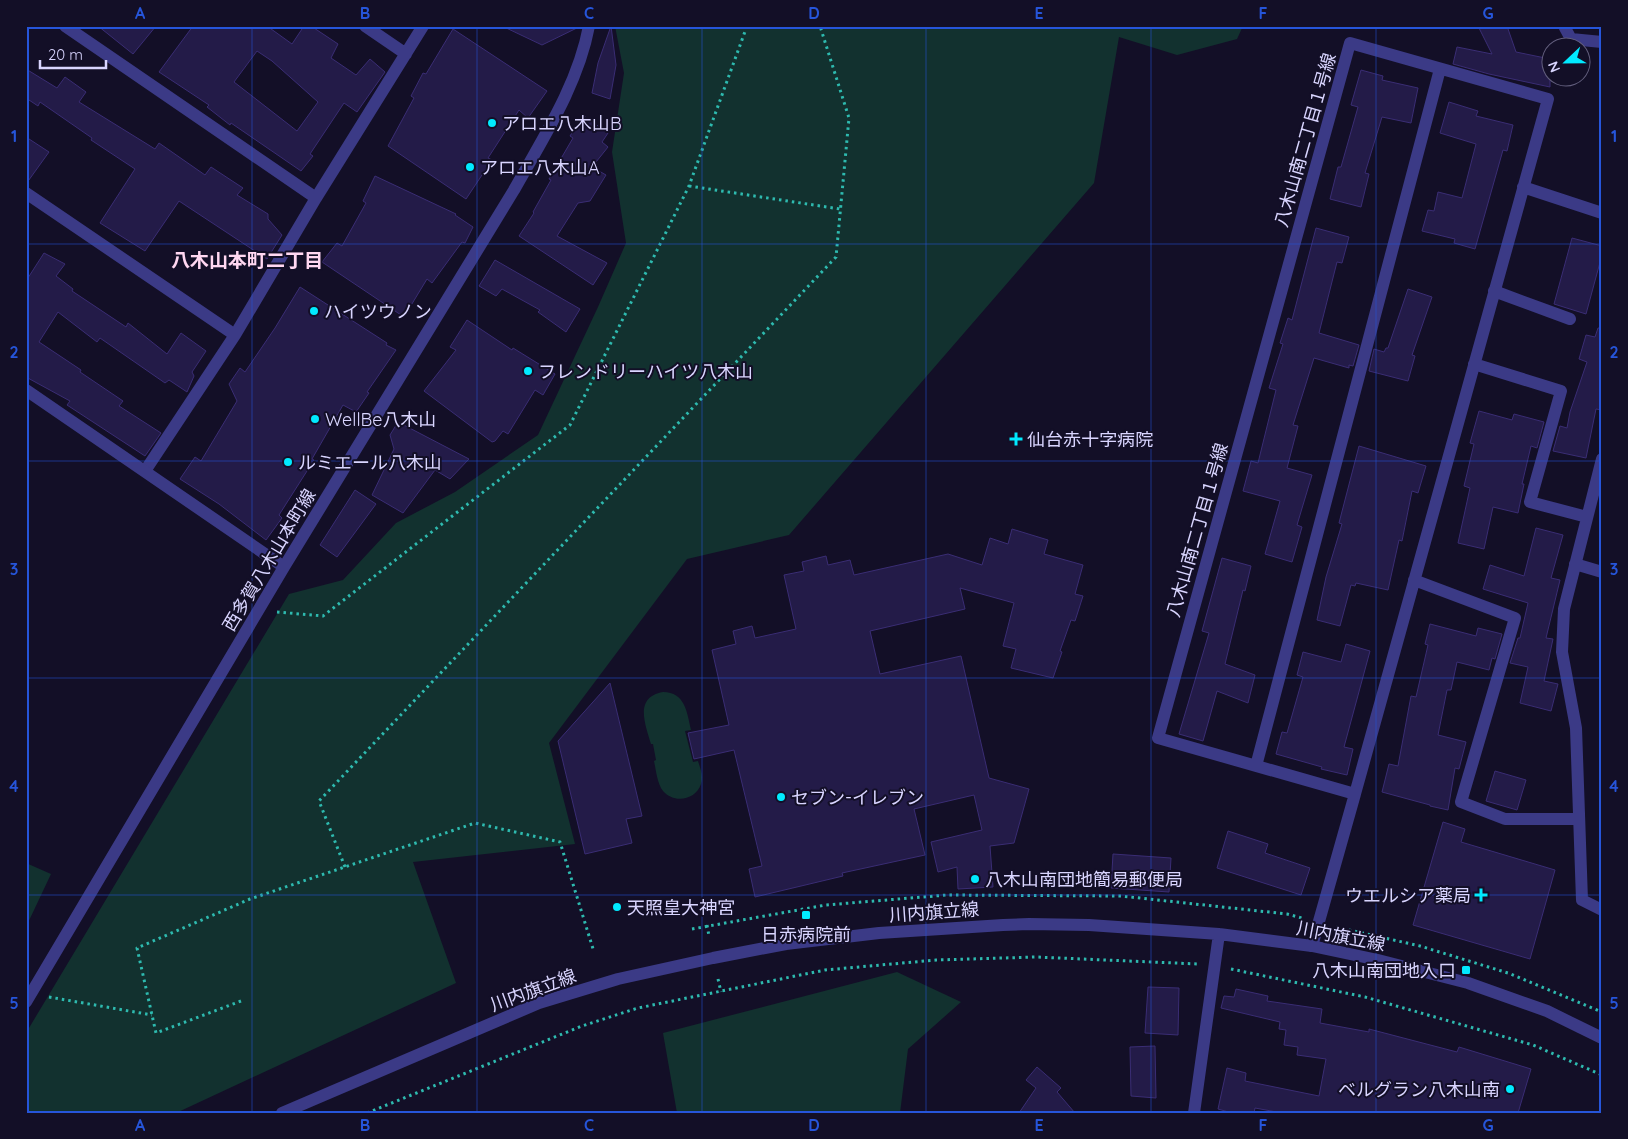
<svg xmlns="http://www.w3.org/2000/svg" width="1628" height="1139" font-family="Quicksand,'Noto Sans JP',sans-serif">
<rect width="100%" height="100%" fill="#130f27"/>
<!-- green -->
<path fill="#12312f" d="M615 26H1243L1237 39 1177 55 1119 37 1094 183 789 535 687 559 549 743 575 844 413 862 456 983 176 1113H26V1033L289 594 343 580 396 523 455 492 538 435 598 307 626 243 612 152 624 73Z
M663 692C685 692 687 712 691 730L685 731 693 762 698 761C700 768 704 776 701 784 696 800 674 804 663 791 657 783 656 770 654 761L656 760 653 744H651C645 724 634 697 663 692Z
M26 863 51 874 26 927Z
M897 972 961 1002 908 1049 900 1113H677L663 1033Z"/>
<!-- building -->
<path fill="#231b48" stroke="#3a2d74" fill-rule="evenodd" d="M98 26H156L133 54Z
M193 26H267L292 44 304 26H311L338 44 331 58 356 75 370 59 385 72 357 112 344 103 310 154 313 156 301 171 231 123 230 125 207 107 209 105 159 72ZM257 51 272 61 318 102 297 131 234 82Z
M502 26H581L542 45Z
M611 26 616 65 610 99 592 93 598 63Z
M1478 26H1507L1516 52 1550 59V87L1489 74 1453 64 1457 47 1492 54Z
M453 29 547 91 528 118 519 110 488 158 492 160 466 199 388 146 414 98 411 96 423 73 426 74Z
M26 69 57 88 65 77 86 92 79 102 155 149 159 143 205 175 211 167 243 188 237 195 268 214V219L282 235 267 259 179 201 145 251 100 223 135 169 91 140 92 138 40 102 38 106 26 98Z
M1361 70 1383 76 1382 80 1418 88 1411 123 1382 117 1365 173 1369 174 1361 207 1330 199 1338 167H1341L1358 107 1351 105Z
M1449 102 1478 111 1476 116 1513 125 1507 151 1503 150 1475 249 1454 243 1455 239 1422 231 1428 210 1434 211 1438 192 1462 198 1476 144 1440 133Z
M583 115 608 133 602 142 608 147 592 167 606 175 590 201 578 203 557 236 607 263 593 285 519 236 534 213 533 212 551 180 549 179 573 138 570 136Z
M26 137 49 152 26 184Z
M375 176 456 214 455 215 473 227 465 243 462 242 432 283 427 279 404 317 322 262 337 243 342 246 366 203 363 201Z
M1316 228 1349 237 1342 263 1337 262 1319 333 1359 345 1353 366 1349 365V368L1314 358 1293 425 1298 426 1287 468 1312 475 1297 525 1302 527 1292 562 1265 554 1280 501 1243 491 1251 461 1258 463 1276 390 1269 388 1283 344 1280 343 1288 318 1292 320Z
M1572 238 1602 246V255L1586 314 1554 304Z
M44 253 65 264 56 276 73 289 72 291 126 327 128 323 167 354 181 333 206 351 192 372 194 376 187 392 169 380 165 383 100 338 97 342 58 312 39 342 81 370 80 372 123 401 119 406 161 433 145 456 67 405 70 401 26 377V281Z
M495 260 580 309 566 332 538 312 540 310 502 289 496 296 479 286Z
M300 287 387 343 386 345 396 350 367 392 369 393 356 412 343 405 312 459 314 460 279 515 282 518 266 540 219 504 180 479 195 457 201 461 237 401 229 384 240 368 245 372 275 328Z
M1408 289 1432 297 1412 355 1415 356 1408 381 1369 371 1374 349 1384 352 1386 348H1388Z
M467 320 512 350 513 348 555 374 543 395 535 390 508 434 503 431 495 441 492 442 424 391 456 350 450 347Z
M1598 328H1602V410L1596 409 1586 458 1553 451 1560 426 1567 428 1570 412 1587 362 1579 359 1586 335 1595 337Z
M1479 411 1512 420 1514 414 1544 422 1537 448 1531 446 1522 484H1524L1518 513 1493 507 1484 549 1458 543 1470 488 1464 486 1474 444 1470 443Z
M398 422 469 459 450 479 435 470 403 513 372 495 394 449 390 435Z
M1359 446 1426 466 1418 493 1412 491 1402 541 1399 540 1388 590 1356 583 1355 586 1351 585 1340 626 1317 620 1326 577 1342 524 1339 523Z
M355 490 376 504 337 557 320 545Z
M1536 528 1563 535 1551 578 1560 580 1546 638 1553 639 1544 681 1558 684 1551 711 1520 703 1528 667 1510 663 1518 638H1520L1528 603 1483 589 1490 565 1524 576Z
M1012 529 1048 540 1044 554 1083 565 1075 594 1083 596 1075 621 1071 620 1060 651 1062 652 1053 678 1011 668 1016 649 1003 646 1014 603 960 588 965 609 870 631 880 674 961 656 989 778 1029 789 1014 843 990 846 993 887 958 889 957 867 938 872 931 842 982 830 974 795 914 809 925 855 842 873 843 876 755 897 749 869 762 866 734 750 694 759 688 733 729 725 712 650 736 644 733 631 752 626 755 638 796 629 784 575 804 571 802 562 826 556 828 565 850 560 854 575 948 554 982 565 990 538 1008 544Z
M1222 558 1251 566 1245 591 1243 590 1225 664 1255 675 1248 703 1217 691 1203 741 1179 734 1209 633 1202 631Z
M1430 624 1476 636 1478 628 1502 634 1495 659 1492 658 1489 670 1457 662 1451 690H1447L1438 735 1466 742 1459 769 1455 768 1448 810 1430 806V805L1382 792 1389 764 1398 766 1411 696 1416 697 1428 645 1425 644Z
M1346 644 1370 651 1344 747 1353 749 1347 775 1321 769 1322 767 1276 754 1282 732 1287 733 1303 677 1297 675 1303 652 1341 662Z
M610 683 642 816 626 819 632 843 585 854 558 741Z
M1495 771 1526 780 1517 810 1486 801Z
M1443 822 1465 829 1461 842 1555 870 1530 959 1413 925Z
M1228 831 1268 844 1265 853 1310 868 1301 895 1217 868Z
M1113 854 1171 858 1169 892 1111 888Z
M1148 987 1179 988 1178 1035 1145 1033Z
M1236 989 1268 996 1267 1001 1322 1009 1320 1023 1369 1032V1029L1457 1052 1459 1047 1531 1069 1518 1113H1282L1255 1108 1254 1113H1232L1218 1109 1227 1068 1246 1073 1245 1081 1319 1096 1326 1059 1297 1055 1298 1047 1284 1045 1286 1030 1279 1029 1280 1022 1221 1008 1224 996 1234 997Z
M1155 1046 1156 1098 1131 1096 1130 1047Z
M1037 1067 1061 1088 1057 1092 1075 1113H1019L1036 1088 1026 1080Z"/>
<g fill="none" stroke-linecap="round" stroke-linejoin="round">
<!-- path -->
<path stroke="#2ebaaf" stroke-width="3" stroke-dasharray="2.5 4" stroke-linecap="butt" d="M689 186 840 209
M277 612 323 616 570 425 689 186 747 26
M345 867 319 801 836 257 849 118 820 26
M707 925 709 936
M1336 927 1420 946 1508 973 1602 1012
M692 929 826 905 947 895 1121 896 1287 914 1302 918
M1231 969 1365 997 1533 1045 1602 1075
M718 979 721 992
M49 997 152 1015
M241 1001 156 1033 137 948 250 899 475 823 560 842 594 952
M367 1113 582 1026 638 1008 825 970 936 960 1036 957 1198 964"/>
<!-- minor -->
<path stroke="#3b3a86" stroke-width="12" d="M65 26 316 198
M365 26 406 54
M1564 26 1571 39 1602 42
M1523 187 1602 213
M26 193 235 335
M1494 291 1570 319
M1474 364 1561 391 1530 502 1587 517
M1602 459 1564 609 1562 652 1576 728 1582 900 1602 910
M145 471 235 335 316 198 423 26
M1575 564 1602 572
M1414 580 1515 618 1461 802 1505 819H1579
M1256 766 1440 69
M1312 946 1355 794 1158 738 1350 43 1548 99 1355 794"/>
<!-- tertiary -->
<path stroke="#3b3a86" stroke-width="12" d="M26 390 284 567
M26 1002 284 567 514 190C543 138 578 85 589 26
M282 1113 539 1003 618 979 713 958 786 944 879 933 1003 925 1029 924 1089 925 1219 934 1312 946 1378 960 1468 983 1547 1011 1602 1038
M1194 1113 1219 934"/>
</g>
<!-- grid -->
<path fill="none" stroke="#2655da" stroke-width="1" stroke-opacity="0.55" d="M252 26V1113M477 26V1113M702 26V1113M926 26V1113M1151 26V1113M1376 26V1113M26 244H1602M26 461H1602M26 678H1602M26 895H1602"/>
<!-- markers -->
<g fill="#01eaff" stroke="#130f27" stroke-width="2">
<circle cx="492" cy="123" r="5"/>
<circle cx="470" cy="167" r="5"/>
<circle cx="314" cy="311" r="5"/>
<circle cx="528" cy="371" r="5"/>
<circle cx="315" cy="419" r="5"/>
<path d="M1013.5 431.5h5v5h5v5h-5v5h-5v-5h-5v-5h5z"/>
<circle cx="288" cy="462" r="5"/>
<circle cx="781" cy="797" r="5"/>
<circle cx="975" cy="879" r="5"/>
<path d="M1478.5 887.5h5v5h5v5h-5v5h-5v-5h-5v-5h5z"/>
<circle cx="617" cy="907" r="5"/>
<rect x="801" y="910" width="10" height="10" rx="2.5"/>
<rect x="1461" y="965" width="10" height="10" rx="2.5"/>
<circle cx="1510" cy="1089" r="5"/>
</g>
<g text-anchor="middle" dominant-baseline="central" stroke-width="4" stroke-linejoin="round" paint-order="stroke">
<!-- poi labels -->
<g font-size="18" fill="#d9d5ff" stroke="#130f27" text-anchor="start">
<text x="502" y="123">アロエ八木山B</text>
<text x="480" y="167">アロエ八木山A</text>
<text x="324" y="311">ハイツウノン</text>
<text x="538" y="371">フレンドリーハイツ八木山</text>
<text x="325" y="419">WellBe八木山</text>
<text x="1027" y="439">仙台赤十字病院</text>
<text x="298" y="462">ルミエール八木山</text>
<text x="791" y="797">セブン-イレブン</text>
<text x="985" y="879">八木山南団地簡易郵便局</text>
<text x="1471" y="895" text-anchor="end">ウエルシア薬局</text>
<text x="627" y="907">天照皇大神宮</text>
<text x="806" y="934" text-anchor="middle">日赤病院前</text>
<text x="1456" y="970" text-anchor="end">八木山南団地入口</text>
<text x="1500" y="1089" text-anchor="end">ベルグラン八木山南</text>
</g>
<!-- street labels -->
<g font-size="18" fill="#d9d5ff" stroke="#130f27">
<text transform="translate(1305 140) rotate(-74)">八木山南二丁目１号線</text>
<text transform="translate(1197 530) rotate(-74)">八木山南二丁目１号線</text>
<text transform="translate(269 560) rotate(-59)">西多賀八木山本町線</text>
<text transform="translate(934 912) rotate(-4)">川内旗立線</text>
<text transform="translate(1341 936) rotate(11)">川内旗立線</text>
<text transform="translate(533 990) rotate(-20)">川内旗立線</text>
</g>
<!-- neighbourhood labels -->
<g font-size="19" font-weight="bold" fill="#ffd7f1" stroke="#130f27">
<text x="247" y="260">八木山本町二丁目</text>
</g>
</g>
<!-- border -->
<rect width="1628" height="1139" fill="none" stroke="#130f27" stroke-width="55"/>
<!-- north arrow -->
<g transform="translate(1566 62) rotate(248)"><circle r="24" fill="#130f27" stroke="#625e7d"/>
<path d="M0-4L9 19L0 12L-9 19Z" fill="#01eaff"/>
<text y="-8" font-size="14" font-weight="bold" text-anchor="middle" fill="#d9d5ff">N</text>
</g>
<!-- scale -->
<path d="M40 60v8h66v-8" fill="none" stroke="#d9d5ff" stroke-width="2.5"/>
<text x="48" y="60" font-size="15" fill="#d9d5ff" stroke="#130f27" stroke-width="4" paint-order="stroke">20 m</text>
<rect x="28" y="28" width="1572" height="1084" fill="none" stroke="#2655da" stroke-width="2"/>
<g font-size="16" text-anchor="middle" font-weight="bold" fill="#2655da">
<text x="140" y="19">A</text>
<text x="365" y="19">B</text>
<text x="589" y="19">C</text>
<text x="814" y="19">D</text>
<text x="1039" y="19">E</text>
<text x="1263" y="19">F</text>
<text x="1488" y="19">G</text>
<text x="14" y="142">1</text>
<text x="1614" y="142">1</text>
<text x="14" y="358">2</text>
<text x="1614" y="358">2</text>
<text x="14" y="575">3</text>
<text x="1614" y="575">3</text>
<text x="14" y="792">4</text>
<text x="1614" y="792">4</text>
<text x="14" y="1009">5</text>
<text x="1614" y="1009">5</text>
<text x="140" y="1131">A</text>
<text x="365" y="1131">B</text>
<text x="589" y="1131">C</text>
<text x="814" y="1131">D</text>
<text x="1039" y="1131">E</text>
<text x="1263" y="1131">F</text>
<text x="1488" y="1131">G</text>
</g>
</svg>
